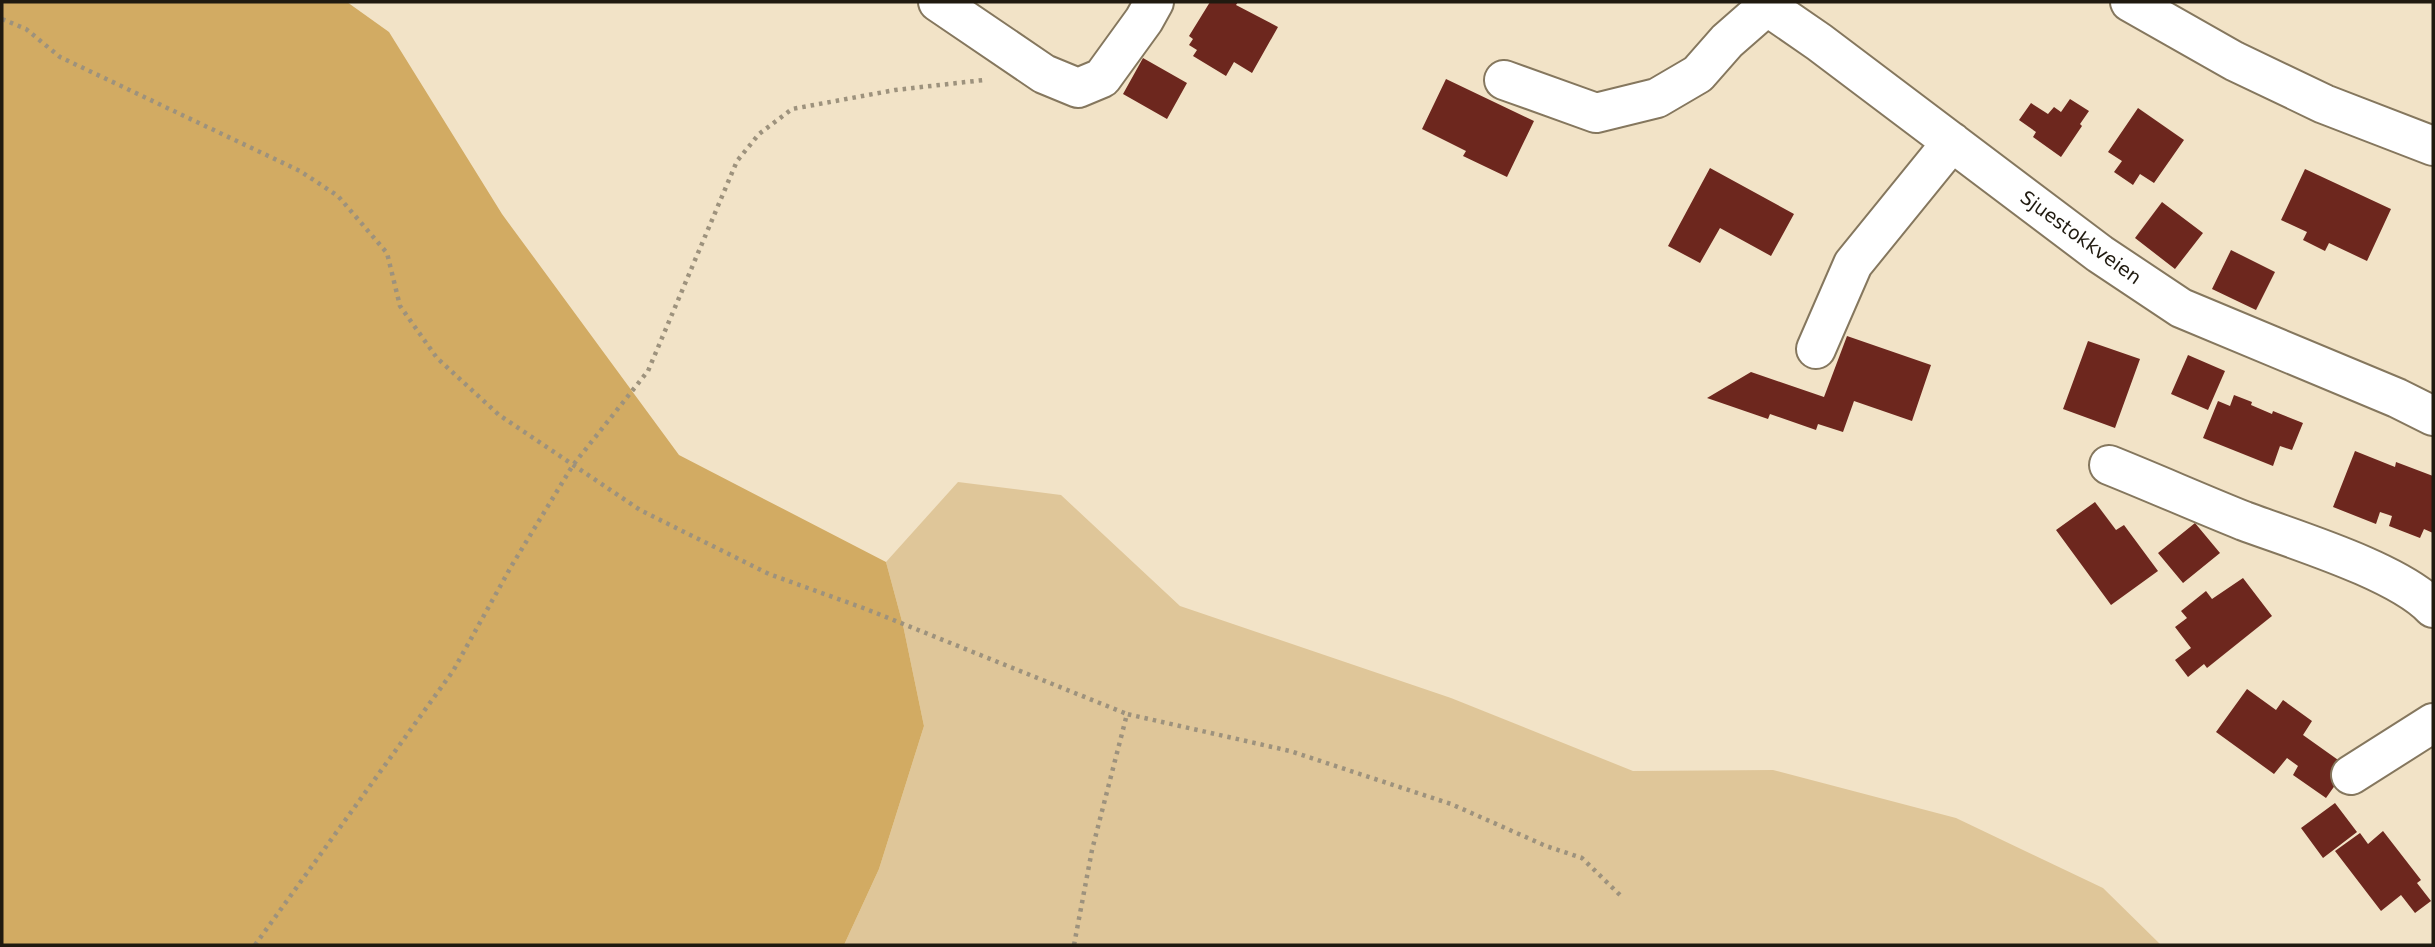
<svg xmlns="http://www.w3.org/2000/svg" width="2435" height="947" font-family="'DejaVu Sans',sans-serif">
<rect width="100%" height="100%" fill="#f2e3c7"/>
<!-- green -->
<path fill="#dfc699" d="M958 482 1061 495 1180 606 1451 698 1633 771 1773 770 1956 818 2103 888 2161 945H844L879 869 924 726 903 625 886 562Z"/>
<!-- forest -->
<path fill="#d2ab63" d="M2 2H347L389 32 502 214 679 455 886 562 903 625 924 726 879 869 844 945H2Z"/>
<!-- building -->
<path fill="#6d271e" d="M1210 2H1238L1236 5 1278 27 1252 73 1234 62 1226 76 1193 56 1197 50 1189 45 1193 39 1189 36Z
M1143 58 1187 83 1167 119 1123 94Z
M1446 79 1534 121 1507 177 1463 156 1466 151 1422 129Z
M2070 99 2089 111 2080 124 2082 126 2061 157 2033 137 2036 132 2019 120 2031 103 2048 114 2054 107 2061 112Z
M2138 108 2184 140 2154 183 2140 174 2133 185 2114 172 2122 161 2108 152Z
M1710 168 1794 214 1771 256 1720 228 1700 263 1668 246Z
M2305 169 2391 209 2367 261 2329 243 2325 251 2303 240 2307 232 2281 220Z
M2162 202 2203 233 2175 269 2135 238Z
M2231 250 2275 272 2256 310 2212 289Z
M1847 336 1931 365 1912 421 1854 401 1843 432 1818 424 1816 430 1770 414 1768 419 1707 398 1751 372 1824 397Z
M2088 341 2140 359 2115 428 2063 409Z
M2188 355 2225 371 2208 410 2171 394Z
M2234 395 2252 402 2251 405 2272 414 2273 411 2303 423 2292 450 2280 446 2273 466 2203 438 2218 401 2230 406Z
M2355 451 2395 467 2396 462 2433 476V533L2424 529 2420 538 2389 526 2392 516 2380 512 2376 524 2333 507Z
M2095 502 2116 530 2124 525 2158 571 2111 605 2056 530Z
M2195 523 2220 553 2183 583 2158 553Z
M2243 578 2272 616 2207 668 2204 664 2188 677 2175 660 2191 648 2175 627 2187 618 2181 611 2206 591 2212 599Z
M2247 689 2276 710 2283 700 2312 721 2303 735 2348 767 2326 798 2293 775 2298 766 2287 758 2274 774 2216 732Z
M2335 803 2357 832 2323 858 2301 828Z
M2383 831 2421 880 2417 883 2431 901 2415 913 2401 895 2381 911 2335 851 2360 833 2368 844Z"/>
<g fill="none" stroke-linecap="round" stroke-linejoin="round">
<!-- minor casing -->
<g stroke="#85775e" stroke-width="42">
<path id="minor" d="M938 2 1044 74 1078 88 1102 78 1144 20 1154 2
M1761 2 1819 42 2100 254 2181 308 2397 398 2433 416
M2130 2 2234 61 2324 104 2433 146
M1504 80 1596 113 1657 98 1698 74 1727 41 1767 6
M1816 349 1853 264 1952 142
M2109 465C2154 483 2199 503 2244 521 2295 540 2398 571 2433 608
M2351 775 2433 723"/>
</g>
<!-- path -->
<path stroke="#9d927d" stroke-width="4.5" stroke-dasharray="3.5 5" stroke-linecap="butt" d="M2 19 26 29 60 57 300 171 338 196 387 253 400 306 437 358 499 415 640 510 769 574 866 609 1127 714
M255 945 453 671 512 565 573 465 648 371 737 161 759 134 792 109 895 90 984 80
M1074 945 1092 850 1127 714 1290 751 1451 804 1546 846 1582 858 1622 897"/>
<!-- minor -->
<use href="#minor" stroke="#fff" stroke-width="38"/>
</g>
<g text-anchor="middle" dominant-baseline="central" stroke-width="7" stroke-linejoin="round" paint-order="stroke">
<!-- street labels -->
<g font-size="19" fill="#201a10" stroke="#fff">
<text transform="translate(2081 237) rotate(36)">Sjuestokkveien</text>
</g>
</g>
<!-- border -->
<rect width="2435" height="947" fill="none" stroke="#201a10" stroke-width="7"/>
</svg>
